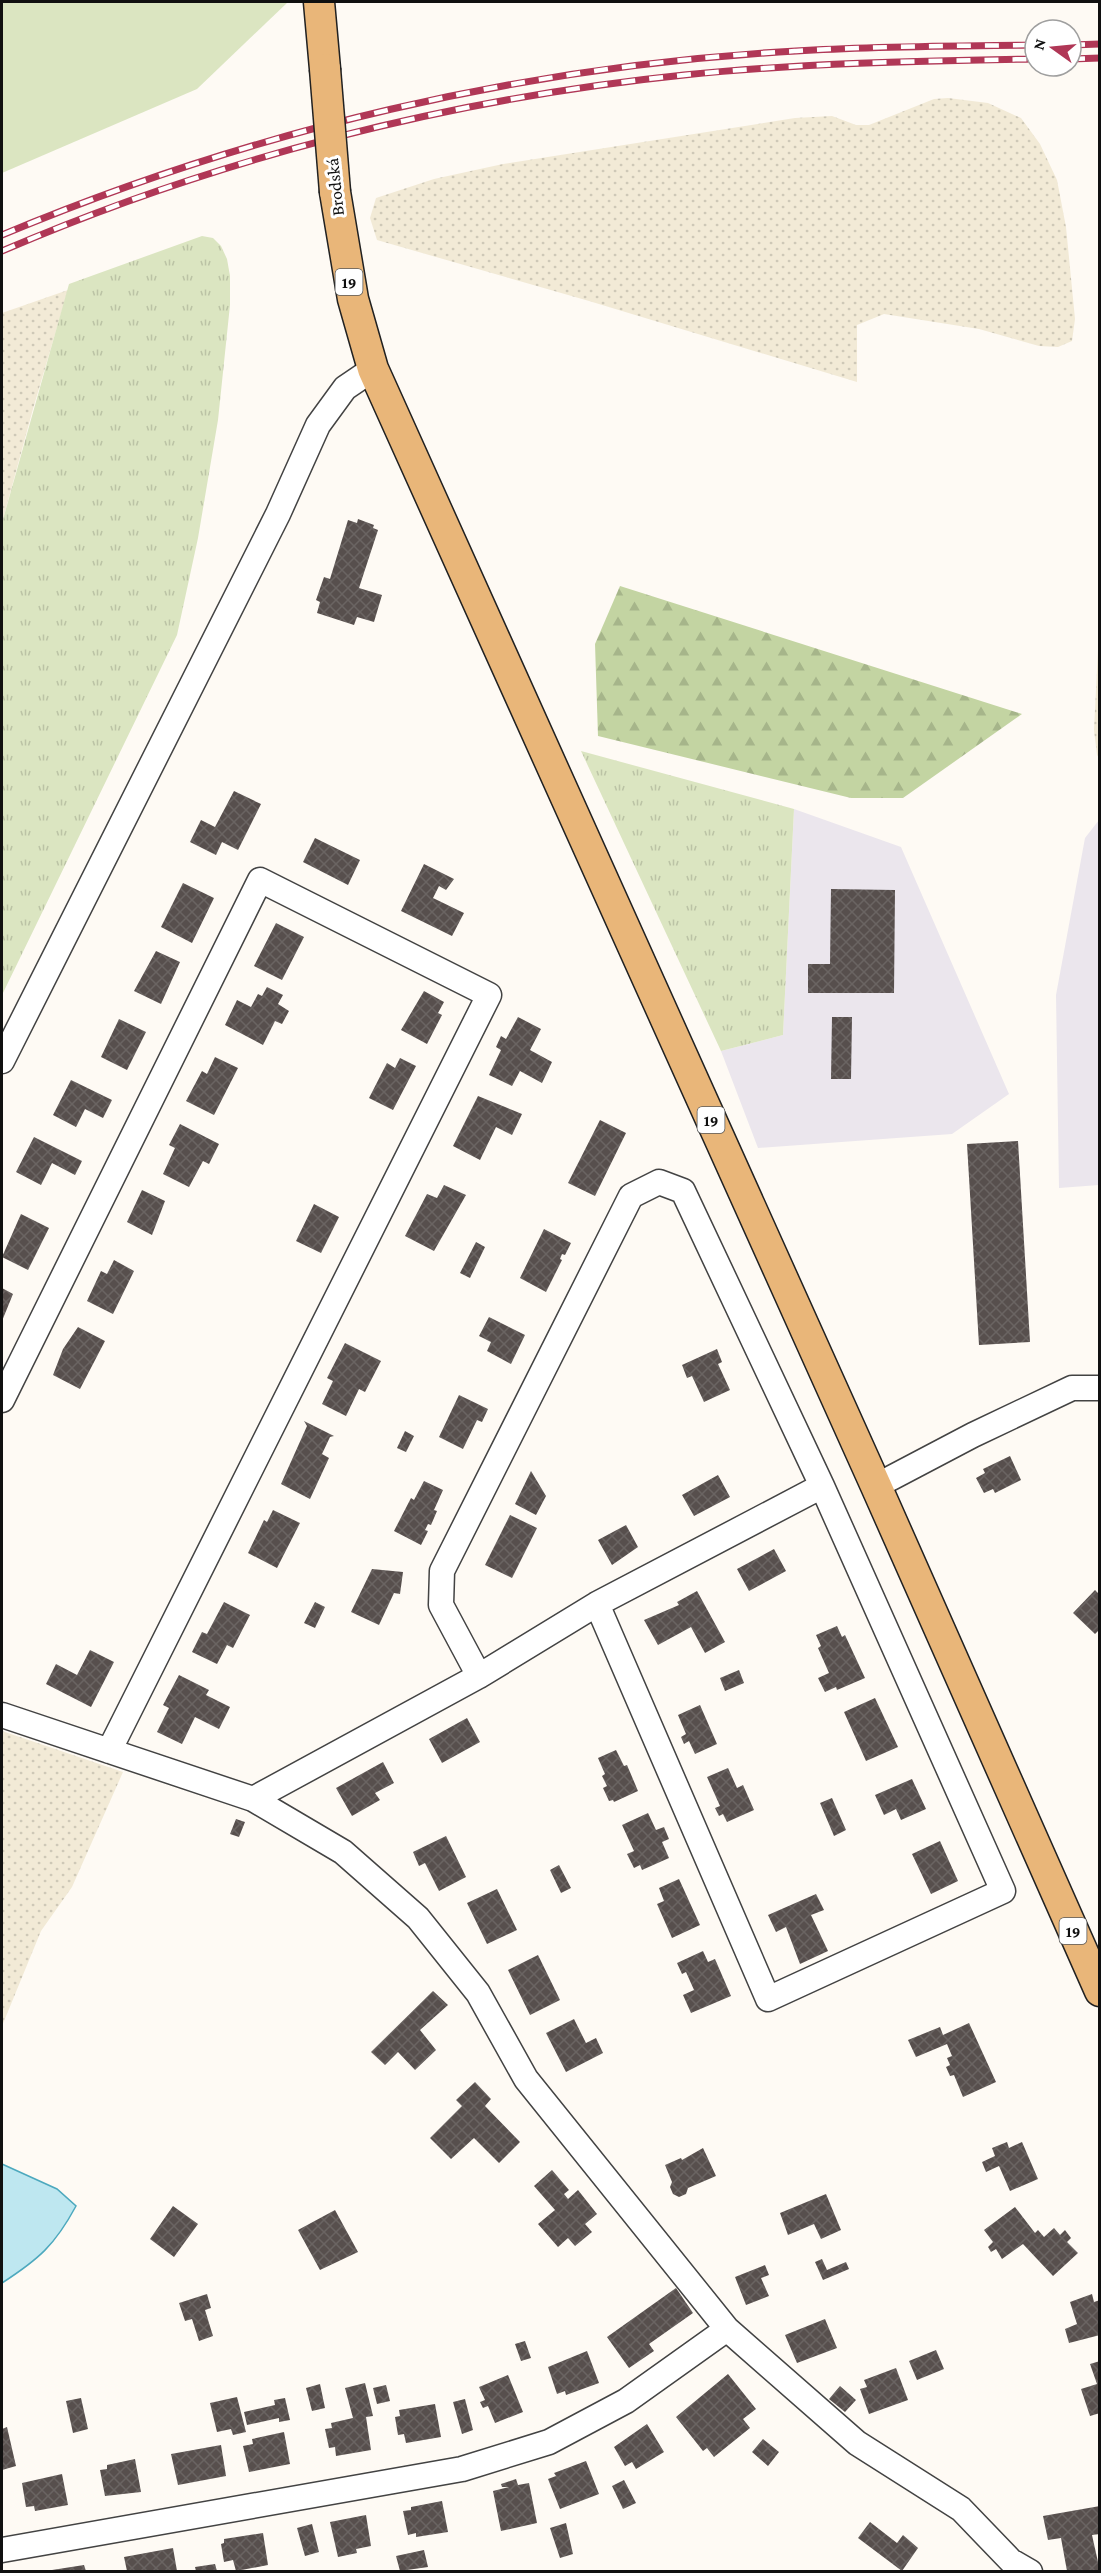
<svg xmlns="http://www.w3.org/2000/svg" width="1101" height="2573" font-family="'Crimson Pro',serif">
<defs>
<pattern id="farmland-dots" width="8" height="8" patternUnits="userSpaceOnUse" patternTransform="scale(1.5)"><rect width="8" height="8" fill="#f2ead6"/><path d="M2 2h.1M6 6h.1" fill="none" stroke="#cec8b7" stroke-width="1.8" stroke-linecap="round"/></pattern>
<pattern id="grass-tufts" width="24" height="20" patternUnits="userSpaceOnUse" patternTransform="scale(1.5)"><rect width="24" height="20" fill="#dbe5c1"/><path d="M3 7l-1-3M5 7V3M7 7l1-3M15 17l-1-3M17 17v-4M19 17l1-3" fill="none" stroke="#bbc3a5"/></pattern>
<pattern id="forest-firs" width="22" height="20" patternUnits="userSpaceOnUse" patternTransform="scale(1.5)"><rect width="22" height="20" fill="#c3d4a2"/><path d="M5 1l3.5 6h-7zM16 11l3.5 6h-7z" fill="#a6b58a"/></pattern>
<pattern id="building-cross-hatch" width="8" height="8" patternUnits="userSpaceOnUse" patternTransform="scale(1.5)"><rect width="8" height="8" fill="#574f4d"/><path d="M0 0l8 8M0 8l8-8" fill="none" stroke="#6a6462"/></pattern>
</defs>
<rect width="100%" height="100%" fill="#fefaf4"/>
<!-- industrial -->
<path fill="#ebe6ed" d="M794 809 901 847 1009 1094 952 1134 758 1148 721 1051 783 1035Z
M1099 820V1185L1059 1188 1056 995 1085 838Z"/>
<!-- farmland -->
<path fill="url(#farmland-dots)" d="M948 98 988 103 1021 118 1040 144 1057 180 1066 227 1075 319 1072 341 1058 347 1039 346 979 329 884 314 857 325V382L589 301 377 240 370 218 376 198 434 179 503 164 795 118 832 116 856 125H869L934 99Z
M68 290 33 409 2 523V313Z
M1099 629 1100 758H1099L1097 755 1094 730Z
M2 1731 123 1772 72 1887 41 1931 2 2026Z"/>
<!-- grass -->
<path fill="url(#grass-tufts)" d="M202 236 213 238 221 246 227 259 230 276V305L218 420 198 538 177 635 2 995V523L69 284Z
M581 751 794 809 783 1035 721 1051Z"/>
<!-- forest -->
<path fill="url(#forest-firs)" d="M620 586 1022 714 903 798H851L598 736 595 644Z"/>
<!-- garden -->
<path fill="#dbe5c1" d="M2 2H288L197 89 2 173Z"/>
<!-- water -->
<path fill="#bee7f0" stroke="#4da9be" stroke-width="1.5" d="M2 2164 57 2189 76 2206C55 2245 39 2259 2 2283Z"/>
<!-- building -->
<path fill="url(#building-cross-hatch)" d="M358 519 374 525 373 528 378 530 359 588 382 595 374 622 357 617 354 625 317 613 320 602 316 600 324 577 330 579 348 520 357 523Z
M234 791 261 804 238 850 222 842 216 855 190 842 201 820 215 827Z
M315 838 360 860 348 885 303 862Z
M424 864 454 879 446 890 439 886 433 898 464 913 452 936 401 911Z
M183 883 214 898 192 943 161 927Z
M831 889 895 890 894 993H808V964H830Z
M276 923 304 937 282 980 254 966Z
M156 951 180 962 161 1004 134 991Z
M267 987 283 995 278 1004 289 1011 282 1024 275 1021 263 1045 225 1025 237 1000 251 1007 258 994 262 996Z
M424 991 444 1002 438 1013 442 1015 427 1044 401 1030Z
M518 1017 541 1029 530 1050 552 1062 542 1083 520 1071 512 1086 489 1075 501 1050 496 1047 501 1036 506 1039Z
M832 1017H852L851 1079H831Z
M119 1019 146 1032 127 1070 101 1057Z
M215 1057 238 1068 214 1115 186 1101 202 1071 207 1074Z
M400 1058 416 1066 393 1110 369 1098 387 1063 395 1068Z
M71 1080 112 1100 103 1118 85 1109 76 1127 53 1115Z
M478 1096 522 1114 512 1135 496 1127 480 1160 453 1146Z
M600 1120 626 1133 595 1196 568 1183Z
M180 1124 219 1144 209 1164 203 1161 189 1187 163 1174 175 1148 169 1145Z
M34 1137 82 1161 75 1175 52 1163 41 1185 16 1172Z
M1018 1141 1030 1342 979 1345 967 1144Z
M444 1185 466 1195 434 1251 405 1236 427 1194 437 1198Z
M142 1190 165 1201 152 1235 127 1222Z
M314 1204 339 1217 321 1253 296 1241Z
M21 1214 49 1228 28 1270 2 1257Z
M544 1229 571 1243 565 1255 562 1254 560 1259 562 1260 546 1292 520 1278Z
M476 1242 485 1247 470 1278 460 1273Z
M114 1260 134 1271 113 1314 87 1301 101 1271 107 1274Z
M2 1288 13 1294 2 1321Z
M489 1317 525 1335 511 1364 487 1351 491 1342 479 1336Z
M78 1327 105 1341 80 1389 53 1375 63 1349Z
M345 1343 381 1361 365 1392 359 1389 346 1416 322 1404 333 1381 327 1378Z
M717 1349 722 1362 718 1364 730 1390 704 1402 692 1376 687 1378 682 1365Z
M459 1395 488 1409 482 1422 477 1420 463 1449 439 1437Z
M304 1421 334 1436 330 1437 322 1454 329 1458 310 1499 281 1484 307 1426Z
M405 1431 414 1436 406 1452 397 1448Z
M1010 1456 1021 1480 995 1493 993 1489 984 1493 976 1478 985 1473 983 1469Z
M531 1471 546 1496 536 1515 515 1504Z
M718 1475 730 1497 694 1516 682 1495Z
M424 1481 443 1490 434 1510 437 1511 431 1525 428 1524 425 1530 428 1531 421 1545 394 1531 411 1498 414 1500Z
M273 1510 300 1523 277 1568 248 1553 264 1520 267 1522Z
M510 1515 537 1528 512 1578 485 1565Z
M626 1525 638 1547 612 1565 598 1540Z
M774 1549 786 1571 749 1591 737 1569Z
M372 1569 403 1572 400 1594 394 1593 379 1625 351 1612Z
M1095 1590 1100 1595V1633L1098 1631 1095 1634 1073 1613Z
M697 1591 725 1642 705 1653 691 1627 658 1645 644 1620 679 1605 677 1602Z
M224 1602 250 1615 233 1648 227 1645 217 1664 192 1652 202 1632 207 1634Z
M315 1602 325 1607 315 1628 304 1623Z
M837 1626 842 1637 845 1635 865 1678 837 1690 836 1687 825 1692 818 1678 829 1673 818 1648 821 1646 816 1635Z
M90 1650 114 1662 91 1707 46 1684 56 1664 77 1675Z
M739 1670 744 1683 725 1691 720 1678Z
M179 1675 209 1690 206 1695 230 1707 219 1729 195 1717 182 1744 157 1732 169 1708 163 1705Z
M875 1698 898 1747 866 1761 844 1712Z
M700 1705 717 1744 695 1754 689 1741 684 1744 681 1737 686 1734 678 1715Z
M467 1718 480 1742 442 1763 429 1739Z
M616 1750 624 1766 627 1765 638 1791 614 1802 613 1800 609 1801 603 1788 607 1786 602 1776 605 1774 598 1758Z
M383 1762 394 1783 375 1793 380 1800 352 1816 336 1788Z
M728 1768 737 1788 743 1785 754 1810 727 1822 723 1814 719 1816 715 1808 720 1806 707 1777Z
M912 1779 926 1809 901 1820 896 1809 884 1815 875 1795Z
M832 1798 846 1830 834 1836 820 1803Z
M648 1813 656 1830 664 1827 669 1839 662 1842 669 1858 642 1870 640 1865 634 1868 627 1854 634 1851 622 1825Z
M236 1819 245 1822 239 1837 230 1834Z
M446 1836 466 1877 439 1891 425 1863 419 1866 413 1852Z
M940 1841 958 1881 931 1894 912 1854Z
M559 1865 571 1888 561 1893 550 1870Z
M679 1879 700 1925 672 1938 657 1904 664 1901 659 1888Z
M497 1889 517 1930 487 1944 467 1903Z
M816 1894 824 1910 811 1915 828 1951 800 1964 786 1927 776 1932 768 1915Z
M703 1951 708 1962 715 1959 731 1996 691 2013 683 1995 694 1990 686 1972 682 1974 677 1963Z
M538 1955 560 2000 530 2015 508 1970Z
M433 1991 448 2005 420 2030 436 2050 415 2070 398 2052 385 2065 371 2052Z
M574 2019 586 2043 596 2038 603 2053 566 2072 546 2033Z
M969 2023 996 2082 963 2097 954 2075 950 2076 946 2067 950 2065 947 2058 952 2056 947 2044 916 2057 908 2040 940 2027 943 2035Z
M475 2082 491 2099 485 2106 520 2142 499 2163 474 2138 451 2159 430 2138 462 2106 456 2100Z
M1007 2142 1009 2148 1022 2142 1038 2179 1010 2191 999 2166 986 2172 982 2162 995 2156 992 2148Z
M703 2148 716 2176 688 2188 686 2194 679 2197 673 2194 670 2187 672 2182 665 2165 681 2158 682 2160Z
M552 2170 569 2190 564 2194 568 2199 578 2190 597 2214 585 2224 592 2232 575 2246 568 2238 558 2247 538 2224 555 2210 534 2186Z
M826 2194 841 2230 821 2239 814 2224 788 2235 780 2213Z
M173 2206 198 2224 174 2257 150 2239Z
M1015 2207 1035 2233 1038 2230 1044 2237 1054 2228 1060 2235 1065 2230 1071 2238 1067 2242 1078 2253 1053 2276 1023 2244 1002 2259 996 2249 991 2252 988 2247 993 2242 984 2230Z
M335 2210 358 2252 320 2270 298 2230Z
M822 2259 827 2270 846 2262 849 2269 823 2280 815 2262Z
M765 2265 769 2275 761 2278 769 2296 746 2305 735 2277Z
M676 2288 693 2313 649 2344 654 2351 629 2368 607 2337Z
M207 2294 211 2308 205 2310 213 2336 199 2341 192 2319 185 2321 179 2303Z
M1092 2294 1094 2302 1100 2300V2335L1069 2343 1065 2329 1077 2324 1070 2302Z
M825 2319 837 2348 797 2363 785 2335Z
M525 2341 531 2358 521 2361 515 2344Z
M936 2350 944 2369 917 2380 909 2361Z
M587 2351 599 2383 566 2395 565 2391 557 2394 548 2367Z
M1100 2361V2413L1090 2416 1081 2389 1097 2384 1090 2364Z
M896 2368 908 2400 869 2414 860 2389 867 2387 864 2380Z
M728 2374 756 2409 743 2419 750 2428 714 2457 707 2448 703 2451 676 2417Z
M508 2375 523 2412 495 2423 488 2406 483 2408 480 2402 485 2400 479 2387Z
M365 2383 373 2416 366 2417 371 2450 336 2456 335 2447 329 2448 325 2429 332 2428 331 2423 353 2418 345 2388Z
M320 2384 325 2408 312 2411 306 2388Z
M386 2385 390 2401 377 2404 373 2388Z
M840 2386 856 2400 845 2412 829 2399Z
M237 2397 246 2432 233 2435 231 2429 217 2432 210 2403Z
M81 2398 88 2429 73 2433 66 2401Z
M285 2398 290 2420 279 2422V2418L247 2425 244 2412 275 2405 274 2400Z
M465 2399 473 2430 462 2434 453 2402Z
M435 2404 441 2437 406 2443 404 2434 398 2435 395 2417 400 2416 399 2410Z
M647 2424 664 2452 636 2469 632 2462 625 2466 614 2447Z
M7 2427 16 2466 2 2470V2429Z
M284 2432 290 2464 249 2472 243 2446 253 2444 252 2439Z
M763 2439 779 2452 768 2466 752 2452Z
M221 2445 226 2476 178 2485 171 2454Z
M135 2459 141 2492 105 2496 100 2470 107 2469V2465Z
M586 2461 599 2494 560 2509 548 2479 556 2476 554 2473Z
M62 2474 68 2505 35 2511 34 2506 26 2507 22 2483Z
M516 2479 518 2485 529 2483 537 2523 501 2531 493 2491 509 2487H502L501 2484Z
M624 2480 636 2503 623 2509 612 2486Z
M442 2501 448 2532 416 2537V2533L408 2535 403 2511 411 2510V2507Z
M1100 2506V2534L1092 2535 1100 2571H1067L1061 2538 1048 2540 1043 2516Z
M366 2515 371 2546 356 2549 357 2553 338 2557 330 2522Z
M870 2522 897 2543 903 2535 918 2548 902 2571 858 2538Z
M566 2523 573 2554 560 2558 550 2528Z
M312 2524 319 2552 305 2556 297 2528Z
M263 2533 268 2565 236 2571 233 2560 224 2562 221 2544 224 2543V2539Z
M173 2548 177 2571H127L124 2557Z
M424 2550 428 2567 400 2571 396 2556Z
M215 2564 217 2571H196L195 2567Z
M84 2565 86 2571H52V2570Z"/>
<g fill="none" stroke-linecap="round" stroke-linejoin="round">
<!-- minor casing -->
<g stroke="#434343" stroke-width="27">
<path id="minor" d="M2 1061 278 514 318 425 345 388 373 369
M2 1400 260 880 489 995 109 1751
M876 1486 973 1435 1072 1388H1100
M479 1676 441 1605 442 1571 631 1196 659 1182 683 1191 822 1486 1003 1891 768 1999 597 1604
M2 1715 253 1799 343 1852 418 1918 478 1993 526 2079 727 2329 857 2443 961 2509 1011 2561 1030 2572
M253 1799 479 1676 597 1604 822 1486
M2 2550 462 2469 549 2442 626 2401 727 2329"/>
</g>
<!-- major casing -->
<g stroke="#212121" stroke-width="33">
<path id="major" d="M319 2 325 69
M335 192 353 299 373 369 876 1486 1100 1991"/>
</g>
<!-- minor -->
<use href="#minor" stroke="#fff" stroke-width="24"/>
<!-- major -->
<use href="#major" stroke="#e9b679" stroke-width="30"/>
<!-- rail casing -->
<g stroke="#b03756" stroke-width="7">
<path id="rail" d="M1071 45 1100 44
M1071 59 1100 58
M2 235C253 130 523 66 796 51 875 46 955 46 1035 45
M2 251C218 158 450 99 684 75 801 63 918 61 1035 59"/>
</g>
<!-- rail -->
<use href="#rail" stroke="#fff" stroke-width="4.5" stroke-dasharray="14" stroke-linecap="butt"/>
<!-- major-bridge casing -->
<g stroke="#212121" stroke-width="33" stroke-linecap="butt">
<path id="major-bridge" d="M325 69 335 192"/>
</g>
<!-- major-bridge -->
<use href="#major-bridge" stroke="#e9b679" stroke-width="30"/>
</g>
<g text-anchor="middle" dominant-baseline="central" stroke-width="6" stroke-linejoin="round" paint-order="stroke">
<!-- shield labels -->
<g fill="#fff" stroke="#585858" stroke-width="1.5">
<rect x="335.5" y="269" width="27" height="26" rx="4.5"/>
<rect x="697.5" y="1107" width="27" height="26" rx="4.5"/>
<rect x="1059.5" y="1918" width="27" height="26" rx="4.5"/>
</g>
<g font-size="16" font-weight="bold" fill="#101010">
<text x="349" y="282">19</text>
<text x="711" y="1120">19</text>
<text x="1073" y="1931">19</text>
</g>
<!-- street labels -->
<g font-size="18" fill="#101010" stroke="#fff">
<text transform="translate(335 187) rotate(-96)">Brodská</text>
</g>
</g>
<!-- border -->
<rect width="1101" height="2573" fill="none" stroke="#101010" stroke-width="6"/>
<!-- north arrow -->
<g transform="translate(1053 48) rotate(285)"><circle r="28" fill="#ffffff" stroke="#9f9f9f" stroke-width="1.5"/>
<path d="M0-4.5L10 22L0 15L-10 22Z" fill="#b03756"/>
<text y="-9" font-size="16" font-weight="bold" text-anchor="middle" fill="#101010">N</text>
</g>
</svg>
